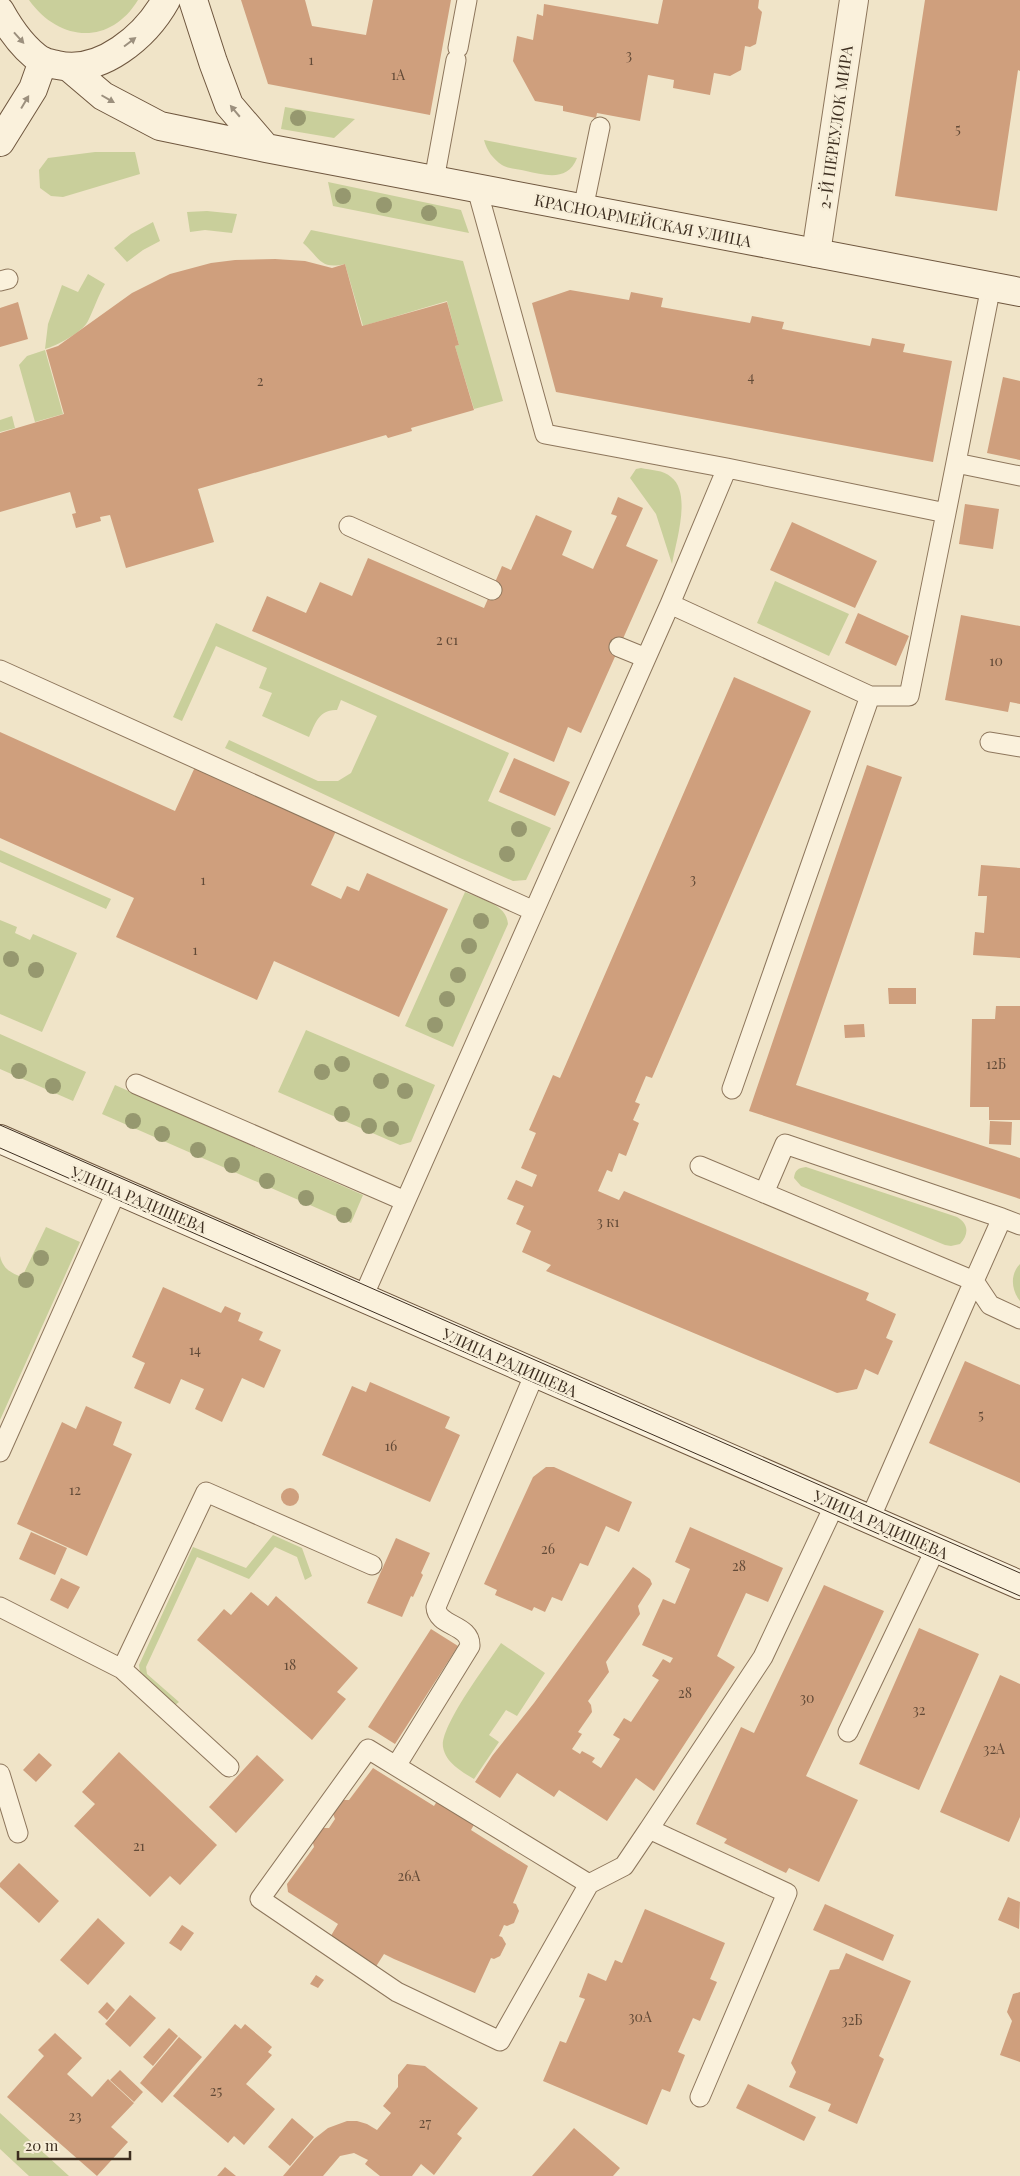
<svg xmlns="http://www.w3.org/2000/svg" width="1020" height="2176" font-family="'Playfair Display',serif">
<rect width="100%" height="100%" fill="#f0e4c8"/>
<!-- green -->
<path fill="#c9cf9b" d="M29 0H138C110 46 59 42 29 0Z
M285 107 355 119 334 138 281 129Z
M484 140 577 158C568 182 545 175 526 171 518 169 509 169 502 165 493 159 487 151 484 140Z
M95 152H135L140 174 63 197 51 196 40 188 39 170 48 158Z
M328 182 461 210 469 233 333 206Z
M207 211 237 214 232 233 205 230 190 232 187 212Z
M153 222 160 241 143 250 127 262 114 248 131 234Z
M311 230 463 261 503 401 474 409 455 346 459 345 447 301 363 326 345 264C320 270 320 258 303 243Z
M88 274 105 284C98 296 94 309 88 321 83 332 56 346 45 349L48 324 62 285 78 292Z
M45 350 63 414 35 422 19 365 27 356Z
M12 416 15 428 0 432V420Z
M641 468C650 470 664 470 671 477 692 493 676 541 672 564L656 514 630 478 636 469Z
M775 581 849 614 829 656 757 623Z
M216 623 509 753 488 801 551 828 526 880 513 881 460 858 225 748 229 740 318 781H338L351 773 377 716 341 700 337 710C319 709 315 724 309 737L262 716 272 693 259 688 267 668 216 646 182 721 173 717Z
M0 850 111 899 106 909 0 862Z
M465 892C480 899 507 904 508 924L453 1047 405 1026Z
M0 920 17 927 15 933 30 940 33 934 77 953 42 1032 0 1014Z
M306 1030 435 1085 411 1142 400 1145 278 1092Z
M0 1034 86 1072 73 1101 0 1069Z
M115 1085 363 1195 351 1223 102 1114Z
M806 1167 957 1217C969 1224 969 1234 960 1244L951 1246 945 1245 801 1186 794 1178C795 1170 798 1168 806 1167Z
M46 1227 80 1242 0 1420V1256C3 1269 11 1273 22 1277Z
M1020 1264V1301C1011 1290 1010 1274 1020 1264Z
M273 1535 302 1548 312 1576 305 1580 297 1557 275 1547 249 1579 197 1557 146 1667 147 1674 179 1702 174 1706 140 1673 139 1665 193 1547 246 1568Z
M501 1643 545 1673 517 1716 506 1710 489 1735 499 1742 474 1779C461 1771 446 1763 443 1747 440 1726 488 1663 501 1643Z
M0 2113 69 2176H29L0 2149Z"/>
<!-- building -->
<path fill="#cf9f7d" d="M241 0H305L312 26 366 35 373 0H451L430 115 268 84Z
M663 0H759L758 8 762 12 756 44 750 47 745 46 741 70 730 76 714 73 710 95 673 88 674 80 648 75 640 121 597 113 596 118 563 111V106L535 101 513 61 517 36 533 40 537 14 543 16 544 4 658 24Z
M925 0H1020V71L1018 70 997 211 895 196Z
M275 259 305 261 332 268 345 264 362 326 447 302 459 345 455 346 474 410 411 428 412 431 388 438 386 435 198 489 214 542 126 568 110 515 100 517 101 521 76 528 72 514 76 513 70 492 0 512V433L64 414 46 350 58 346 132 293 170 274 211 263 235 260Z
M570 290 629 300 631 292 663 298 661 307 750 323 752 316 784 322 782 329 870 346 872 338 905 344 903 352 952 361 933 462 556 392 532 303Z
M18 302 28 339 0 347V308Z
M1003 377 1020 381V460L987 453Z
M618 497 643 508 626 546 658 560 581 733 568 727 554 762 252 631 267 596 306 613 320 582 352 596 368 558 484 608 502 566 511 570 536 515 572 531 562 555 593 569 617 516 611 514Z
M965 504 999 509 993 549 959 544Z
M792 522 877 561 855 608 770 570Z
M858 613 909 636 896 666 845 643Z
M961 615 1020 626V704L1010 702 1008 712 945 700Z
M734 677 811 711 652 1078 646 1076 635 1102 640 1104 633 1120 639 1123 626 1156 619 1153 612 1172 607 1170 598 1191 619 1200 624 1191 869 1293 866 1300 896 1314 886 1338 893 1341 878 1375 865 1369 857 1389 837 1393 546 1271 551 1265 522 1252 531 1231 516 1224 524 1206 507 1199 516 1180 532 1187 537 1175 521 1168 536 1133 529 1130 553 1075 560 1078Z
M0 732 175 811 195 767 336 831 311 885 341 899 347 886 359 891 367 873 448 909 399 1017 274 961 257 1000 116 937 134 898 0 838Z
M514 758 570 782 555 816 499 792Z
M867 765 902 777 796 1085 1020 1158V1199L749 1111Z
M981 865 1020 868V958L973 955 975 932 984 933 987 896H978Z
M888 988H916V1004H889Z
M996 1006H1020V1120H989V1107H970L972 1019H995Z
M864 1024 865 1037 845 1038 844 1025Z
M990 1121 1012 1122 1011 1145 989 1144Z
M163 1287 221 1313 225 1306 241 1313 238 1321 263 1332 259 1340 281 1350 264 1388 242 1378 222 1422 195 1409 204 1389 181 1379 170 1404 134 1388 145 1363 132 1357Z
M965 1361 1020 1385V1483L929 1443Z
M370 1382 450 1417 445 1428 460 1435 430 1502 322 1455 352 1386 366 1392Z
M86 1406 122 1422 113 1445 132 1454 87 1556 17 1524 62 1422 76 1429Z
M546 1467H554L632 1502 619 1532 606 1526 588 1566 580 1563 562 1601 552 1597 545 1612 534 1607 532 1611 495 1595 497 1590 484 1584 533 1477Z
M281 1497a9 9 0 1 1 18 0a9 9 0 1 1-18 0Z
M690 1527 783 1568 768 1602 746 1593 717 1656 735 1667 654 1791 636 1778 607 1821 559 1790 554 1797 517 1773 500 1798 475 1782 492 1756 534 1703 633 1567 650 1579 652 1584 638 1606 640 1614 606 1662 609 1672 588 1701 591 1705 592 1712 578 1732 582 1734 572 1749 580 1754 582 1751 595 1758 592 1762 601 1768 620 1739 613 1735 624 1718 631 1722 659 1680 652 1676 663 1659 670 1663 673 1658 642 1645 663 1599 675 1604 690 1569 675 1562Z
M31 1532 67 1548 55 1575 19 1559Z
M396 1538 430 1553 421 1573 423 1575 413 1597 411 1596 402 1617 367 1603Z
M61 1578 80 1587 68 1609 50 1600Z
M824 1585 884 1611 806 1776 858 1800 819 1882 789 1868 786 1873 724 1843 727 1839 696 1824 741 1727 754 1733Z
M251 1592 268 1606 276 1596 358 1668 337 1692 346 1699 312 1740 197 1640 224 1609 231 1615Z
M919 1628 979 1654 919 1790 859 1764Z
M431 1629 458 1646 395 1744 368 1727Z
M1000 1675 1020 1684V1817L1009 1842 940 1812Z
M119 1752 217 1845 180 1885 170 1876 150 1897 74 1826 95 1804 82 1792Z
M39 1753 52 1765 36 1782 23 1770Z
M257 1755 284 1780 236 1833 209 1807Z
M373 1768 434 1806 439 1798 476 1821 471 1830 528 1866 513 1903 516 1904 519 1911 514 1923 507 1926 504 1925 499 1936 502 1937 506 1944 500 1956 494 1959 491 1958 475 1993 394 1959 384 1954 375 1968 329 1939 338 1924 288 1892 287 1884 314 1847 312 1839 319 1828H329L335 1819 332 1811 340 1800H349Z
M19 1863 59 1901 39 1923 0 1887V1883Z
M1008 1897 1020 1902 1019 1929 998 1920Z
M825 1904 894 1935 883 1961 813 1930Z
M645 1909 725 1943 710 1979 717 1982 700 2021 693 2018 678 2052 685 2055 670 2092 662 2089 647 2125 543 2081 560 2041 566 2043 585 1999 579 1997 588 1973 606 1981 615 1960 622 1963Z
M98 1918 125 1943 88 1985 60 1960Z
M182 1925 194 1933 181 1951 169 1943Z
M846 1953 911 1981 879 2056 884 2059 857 2124 828 2111 831 2104 789 2087 796 2072 791 2063 830 1970 839 1969Z
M316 1975 324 1980 318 1988 310 1984Z
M1020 1992V2062L1000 2055 1012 2021 1007 2012 1013 1994Z
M130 1995 156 2018 130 2047 105 2024Z
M107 2002 115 2010 107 2020 98 2012Z
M235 2024 241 2029 245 2024 272 2047 268 2052 272 2055 246 2084 275 2109 244 2145 234 2136 228 2143 173 2096Z
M169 2028 178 2036 153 2066 143 2057Z
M55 2033 82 2058 67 2074 92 2097 108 2079 134 2103 111 2127 128 2142 97 2176 7 2097 44 2056 38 2050Z
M179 2037 202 2057 162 2103 140 2083Z
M407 2064 425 2066 478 2108 457 2134 462 2138 434 2175 421 2164 412 2176H380L365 2164 368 2160 354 2153 340 2156 323 2176H283L314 2139 328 2128 347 2121H357L367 2124 377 2130 391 2113 383 2106 398 2087V2075Z
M120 2070 143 2092 134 2102 110 2080Z
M748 2084 816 2117 804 2141 736 2108Z
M292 2118 314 2137 290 2166 268 2147Z
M574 2128 620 2168 613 2176H532Z
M225 2167 236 2176H217Z"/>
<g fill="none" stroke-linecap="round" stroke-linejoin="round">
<!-- lane casing -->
<g stroke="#8d765c" stroke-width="21">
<path id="lane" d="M458 48 467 0
M434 180 456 60
M477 189 545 434 727 468 946 513 991 286
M583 209 600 127
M0 281 8 279
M956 463 1020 476
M349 526 492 590
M670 604 870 696
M619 647 646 658
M0 670 534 911
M990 742 1020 747
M136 1084 405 1201
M732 1089 870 696H909L946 513
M700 1166 974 1281 870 1519
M764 1193 785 1144 1002 1218
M1020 1225 1002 1218 974 1281 990 1305 1020 1319
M363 1297 670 604 727 468
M0 1452 117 1190
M0 1607 122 1669 206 1492 372 1565
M122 1669 229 1767
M848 1732 936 1548
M396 1766 470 1646C471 1624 437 1627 436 1607L535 1373
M0 1774 18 1833
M589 1884 500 2041 397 1992 260 1899 368 1749 589 1884 624 1866 649 1829
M700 2097 787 1893 649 1829 763 1657 835 1504"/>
</g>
<!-- street casing -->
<g stroke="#8d765c" stroke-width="30">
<path id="street" d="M816 253 854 0"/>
</g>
<!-- secondary casing -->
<g stroke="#6f573f" stroke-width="30">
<path id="secondary" d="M193 0 213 62 229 105 266 148
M0 11C10 29 25 50 42 61 46 63 53 64 57 65 101 75 146 36 166 0
M70 68 103 96 160 126 266 148 1020 292
M0 142 33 89 43 61
M0 1139 1020 1585"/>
</g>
<!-- lane -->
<use href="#lane" stroke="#faf1dc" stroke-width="19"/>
<!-- street -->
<use href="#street" stroke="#faf1dc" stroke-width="28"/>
<!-- secondary -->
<use href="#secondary" stroke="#faf1dc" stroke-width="28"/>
<!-- tram -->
<path stroke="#3d2e20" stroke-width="1" d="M0 1125 1020 1573
M0 1148 1020 1596"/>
</g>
<!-- trees -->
<g fill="#96986f">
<circle cx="298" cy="118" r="8"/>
<circle cx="343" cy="196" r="8"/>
<circle cx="384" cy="205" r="8"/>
<circle cx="429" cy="213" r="8"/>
<circle cx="519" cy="829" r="8"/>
<circle cx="507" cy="854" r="8"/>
<circle cx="481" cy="921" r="8"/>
<circle cx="469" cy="946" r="8"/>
<circle cx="11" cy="959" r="8"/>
<circle cx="36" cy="970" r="8"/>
<circle cx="458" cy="975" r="8"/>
<circle cx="447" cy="999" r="8"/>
<circle cx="435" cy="1025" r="8"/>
<circle cx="342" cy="1064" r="8"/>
<circle cx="19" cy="1071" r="8"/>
<circle cx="322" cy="1072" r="8"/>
<circle cx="381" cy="1081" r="8"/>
<circle cx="53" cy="1086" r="8"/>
<circle cx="405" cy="1091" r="8"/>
<circle cx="342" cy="1114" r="8"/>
<circle cx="133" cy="1121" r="8"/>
<circle cx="369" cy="1126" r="8"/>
<circle cx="391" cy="1129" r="8"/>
<circle cx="162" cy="1134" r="8"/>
<circle cx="198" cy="1150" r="8"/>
<circle cx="232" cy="1165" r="8"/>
<circle cx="267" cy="1181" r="8"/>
<circle cx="306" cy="1198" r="8"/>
<circle cx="344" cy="1215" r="8"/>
<circle cx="41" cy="1258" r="8"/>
<circle cx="26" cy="1280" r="8"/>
</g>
<!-- one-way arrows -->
<defs><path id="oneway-solid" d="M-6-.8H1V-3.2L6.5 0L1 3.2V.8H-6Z" transform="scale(1.25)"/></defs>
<g fill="#9c907e">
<use href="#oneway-solid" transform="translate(19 38) rotate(48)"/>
<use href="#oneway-solid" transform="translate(130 42) rotate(-37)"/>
<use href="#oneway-solid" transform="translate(108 99) rotate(30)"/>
<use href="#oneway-solid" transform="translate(25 102) rotate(-59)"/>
<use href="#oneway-solid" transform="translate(235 111) rotate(-130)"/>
</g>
<g text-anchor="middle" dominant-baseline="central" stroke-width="5" stroke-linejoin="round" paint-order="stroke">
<!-- number labels -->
<g font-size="14" fill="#624a37">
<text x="629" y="54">3</text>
<text x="311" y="59">1</text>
<text x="398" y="74">1А</text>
<text x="958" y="128">5</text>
<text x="751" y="376">4</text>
<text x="260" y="380">2</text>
<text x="447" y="639">2 с1</text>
<text x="996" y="660">10</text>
<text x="693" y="878">3</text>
<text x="203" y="879">1</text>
<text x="195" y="949">1</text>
<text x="996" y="1063">12Б</text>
<text x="608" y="1221">3 к1</text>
<text x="195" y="1349">14</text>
<text x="981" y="1414">5</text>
<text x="391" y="1445">16</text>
<text x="75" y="1489">12</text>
<text x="548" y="1548">26</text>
<text x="739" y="1565">28</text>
<text x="290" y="1664">18</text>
<text x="685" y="1692">28</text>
<text x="807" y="1697">30</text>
<text x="919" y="1709">32</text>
<text x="994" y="1748">32А</text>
<text x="139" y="1845">21</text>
<text x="409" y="1875">26А</text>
<text x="640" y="2016">30А</text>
<text x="852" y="2019">32Б</text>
<text x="216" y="2090">25</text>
<text x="75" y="2115">23</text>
<text x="425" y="2122">27</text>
</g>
<!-- street labels -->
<g font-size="16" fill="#3d2e20" stroke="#f7eed8">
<text transform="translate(835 127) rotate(-82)">2-Й ПЕРЕУЛОК МИРА</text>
<text transform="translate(643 220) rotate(11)">КРАСНОАРМЕЙСКАЯ УЛИЦА</text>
<text transform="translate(139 1199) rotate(23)">УЛИЦА РАДИЩЕВА</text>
<text transform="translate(510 1362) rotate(24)">УЛИЦА РАДИЩЕВА</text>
<text transform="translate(881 1524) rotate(24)">УЛИЦА РАДИЩЕВА</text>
</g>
</g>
<!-- scale -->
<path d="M18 2151v8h112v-8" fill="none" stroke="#3d2e20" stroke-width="2.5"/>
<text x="25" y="2151" font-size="15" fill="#3d2e20" stroke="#f7eed8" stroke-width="4" paint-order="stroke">20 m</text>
</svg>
